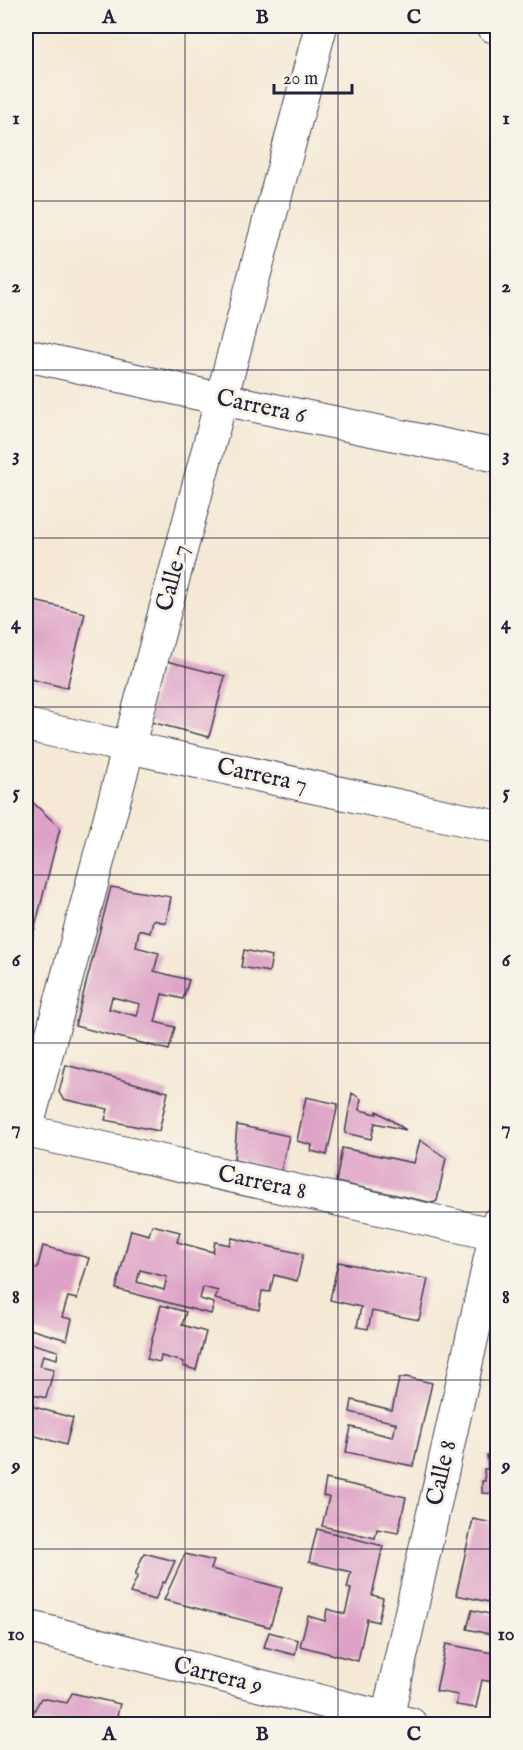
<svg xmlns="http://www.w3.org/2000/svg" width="523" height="1750" font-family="'IM FELL English',serif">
<rect width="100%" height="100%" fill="#f7f3e8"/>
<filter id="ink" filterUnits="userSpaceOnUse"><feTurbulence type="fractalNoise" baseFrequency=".0167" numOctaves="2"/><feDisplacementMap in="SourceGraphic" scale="12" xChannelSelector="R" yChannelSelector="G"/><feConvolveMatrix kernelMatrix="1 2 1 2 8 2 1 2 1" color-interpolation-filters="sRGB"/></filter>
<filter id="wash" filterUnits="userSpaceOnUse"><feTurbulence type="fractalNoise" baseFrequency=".008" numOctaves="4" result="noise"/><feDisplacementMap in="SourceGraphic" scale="24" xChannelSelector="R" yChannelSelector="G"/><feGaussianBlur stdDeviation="1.35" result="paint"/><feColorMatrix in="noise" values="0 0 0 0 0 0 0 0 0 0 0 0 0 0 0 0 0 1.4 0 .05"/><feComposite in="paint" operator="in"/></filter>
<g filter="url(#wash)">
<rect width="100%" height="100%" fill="#f5e9d6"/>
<g id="blocks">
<!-- building -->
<path fill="#dea2c6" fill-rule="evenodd" d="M26 599 85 613 67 688 26 678Z
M163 660 225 676 209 737 147 721Z
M26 796 60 828 26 963Z
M111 887 171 897 166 923 153 920 150 933 139 930 136 947 159 953 154 971 189 980 183 999 162 994 155 1022 175 1027 169 1050 75 1026ZM112 997 140 1004 137 1016 109 1009Z
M244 950 272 956 269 972 241 967Z
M66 1065 168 1092 159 1131 105 1120 108 1109 63 1099 59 1092Z
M352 1093 361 1099 359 1110 377 1114V1111L406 1130 375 1123 371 1139 345 1133Z
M306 1097 338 1104 327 1155 311 1151 312 1145 297 1141Z
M237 1125 289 1136 281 1171 234 1160Z
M420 1140 446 1158 437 1201 433 1203 336 1182 342 1148 414 1163Z
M152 1225 180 1232 177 1242 213 1252 215 1242 230 1245 232 1238 303 1254 297 1281 274 1275 270 1292 262 1291 259 1310 215 1299 218 1291 203 1287 200 1299 214 1303 211 1314 116 1289 131 1230 149 1235ZM140 1270 167 1277 164 1290 137 1282Z
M43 1246 89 1258 77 1299 68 1297 62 1317 72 1319 67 1340 26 1328V1265L37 1269Z
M338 1262 428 1279 419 1320 372 1311 368 1329 357 1327 361 1307 330 1300Z
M161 1305 186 1312 182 1325 206 1332 196 1370 183 1366 184 1362 161 1356 160 1362 147 1359Z
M26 1342 58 1351 57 1359 43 1355 40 1366 54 1369 46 1398 34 1395 31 1406 73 1418 66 1445 26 1433Z
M406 1377 432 1383 413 1466 346 1452 351 1427 393 1437 396 1423 350 1412 352 1400 392 1410 399 1379Z
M487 1455H498V1494L482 1493V1481H485L484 1469H488Z
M326 1479 406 1497 398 1533 377 1529 375 1538 322 1526 329 1497 323 1496Z
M473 1519 498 1524V1604L456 1595Z
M317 1529 383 1546 372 1595 383 1598 378 1622 367 1619 358 1661 300 1646 308 1616 325 1621 327 1609 345 1614 351 1589 347 1588 351 1572 309 1562Z
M144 1553 175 1561 165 1583 163 1582 155 1600 130 1593 138 1575H135Z
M185 1554 214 1561 211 1569 282 1588 270 1627 164 1600Z
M472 1610 498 1616V1636L467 1629Z
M269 1632 298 1640 295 1655 264 1647Z
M446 1644 498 1654V1683L482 1680 476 1708 456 1705 458 1695 436 1691Z
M72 1693 120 1704 115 1724H27L41 1698 67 1703Z"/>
</g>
</g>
<g filter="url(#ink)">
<use href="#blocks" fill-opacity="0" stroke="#424052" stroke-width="1.5"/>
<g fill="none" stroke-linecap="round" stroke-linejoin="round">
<!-- minor casing -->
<g stroke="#424052" stroke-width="34">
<path id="minor" d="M492 26H498
M26 355 221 399 498 456
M26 725 498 827
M26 1131 321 26
M26 1131 498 1235
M26 1626 411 1724
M386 1724 498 1222"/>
</g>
<!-- minor -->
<use href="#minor" stroke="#fff" stroke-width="32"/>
</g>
</g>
<!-- grid -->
<path fill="none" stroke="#22223b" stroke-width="1.5" stroke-opacity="0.55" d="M185 26V1724M338 26V1724M26 201H498M26 370H498M26 538H498M26 707H498M26 875H498M26 1043H498M26 1212H498M26 1380H498M26 1549H498"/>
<g text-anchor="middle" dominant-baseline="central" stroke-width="6" stroke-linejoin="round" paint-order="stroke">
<!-- street labels -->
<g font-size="24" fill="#22223b" stroke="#f7f3e8">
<text transform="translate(261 407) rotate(12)">Carrera 6</text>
<text transform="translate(173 578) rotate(-75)">Calle 7</text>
<text transform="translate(262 776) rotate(12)">Carrera 7</text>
<text transform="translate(262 1183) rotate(12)">Carrera 8</text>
<text transform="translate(442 1473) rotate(-77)">Calle 8</text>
<text transform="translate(218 1676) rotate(14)">Carrera 9</text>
</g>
</g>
<!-- margin -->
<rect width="523" height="1750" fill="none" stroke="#f7f3e8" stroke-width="66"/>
<!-- scale -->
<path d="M274 84v9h78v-9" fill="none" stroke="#22223b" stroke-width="3"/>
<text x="283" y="84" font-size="18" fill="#22223b" stroke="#f7f3e8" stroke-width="4.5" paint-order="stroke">20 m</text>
<rect x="33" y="33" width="457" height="1684" fill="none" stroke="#22223b" stroke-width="2"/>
<g font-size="20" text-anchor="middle" font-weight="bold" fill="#22223b">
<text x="109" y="23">A</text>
<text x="262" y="23">B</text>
<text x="414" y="23">C</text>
<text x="16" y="124">1</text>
<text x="506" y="124">1</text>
<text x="16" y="292">2</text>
<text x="506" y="292">2</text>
<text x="16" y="461">3</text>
<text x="506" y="461">3</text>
<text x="16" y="629">4</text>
<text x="506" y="629">4</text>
<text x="16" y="798">5</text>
<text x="506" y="798">5</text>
<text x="16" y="966">6</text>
<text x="506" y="966">6</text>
<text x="16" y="1134">7</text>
<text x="506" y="1134">7</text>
<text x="16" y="1303">8</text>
<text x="506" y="1303">8</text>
<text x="16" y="1471">9</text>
<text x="506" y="1471">9</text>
<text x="16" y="1640">10</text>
<text x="506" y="1640">10</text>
<text x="109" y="1740">A</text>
<text x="262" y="1740">B</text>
<text x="414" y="1740">C</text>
</g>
</svg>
